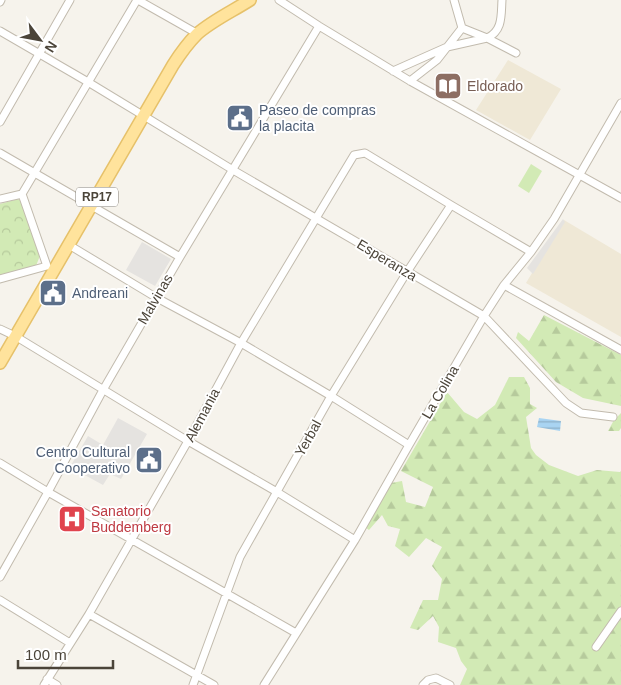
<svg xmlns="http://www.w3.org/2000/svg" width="621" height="685" font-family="Arial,sans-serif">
<defs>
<pattern id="forest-firs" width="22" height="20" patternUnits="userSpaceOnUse" patternTransform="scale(1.25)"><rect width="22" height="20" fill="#d2eab5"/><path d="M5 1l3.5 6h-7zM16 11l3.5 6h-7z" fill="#b6ca9c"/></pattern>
<pattern id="park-crowns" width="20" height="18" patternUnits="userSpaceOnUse" patternTransform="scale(1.25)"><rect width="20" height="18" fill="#d2eab5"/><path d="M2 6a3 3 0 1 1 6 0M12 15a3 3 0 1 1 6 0" fill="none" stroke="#b6ca9c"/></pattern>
<pattern id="water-rules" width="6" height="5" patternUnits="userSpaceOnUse" patternTransform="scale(1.25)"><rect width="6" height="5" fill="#a9d4f2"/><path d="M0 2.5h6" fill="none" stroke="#8caec5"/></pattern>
</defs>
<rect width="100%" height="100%" fill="#f6f3ec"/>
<!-- education -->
<path fill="#efe8d6" d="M508 60 561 89 530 140 476 110Z
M564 220 621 254V337L526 283Z"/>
<!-- forest -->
<path fill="url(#forest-firs)" d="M544 315 621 355V406L583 398 556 382 516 338 518 332 529 341Z
M509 377H524L530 388V404L537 408 526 417 531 448 536 455 549 465 578 476 597 470 620 472 621 471V685H460L467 669 461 661 456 648 438 642 439 627 433 616 418 630 410 628 423 600H438L442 579 432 566 442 547 426 538 409 557 395 546 400 529 388 526 382 515 369 530 365 527 391 483 402 481 406 502 425 507 433 487 401 471 447 392 464 412 477 419 495 405Z
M621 413V428L619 431H608L614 420Z"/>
<!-- park -->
<path fill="url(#park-crowns)" d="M18 199 26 204 41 253 36 266 0 276V204Z"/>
<!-- pitch -->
<path fill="#d2eab5" d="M531 164 542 171 529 193 518 186Z"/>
<!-- parking -->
<path fill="#e5e3e0" d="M563 219 565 222 533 274 527 268Z
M142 242 171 259 155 286 126 270Z
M118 418 147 434 121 479 110 474 103 485 70 467 88 436 103 445Z"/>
<!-- water -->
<path fill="url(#water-rules)" d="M539 418 561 421 560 431 537 427Z"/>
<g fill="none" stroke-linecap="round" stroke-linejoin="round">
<!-- street casing -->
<g stroke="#c2bbae" stroke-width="9">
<path id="street" d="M138 0 198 34
M279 0 319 26 410 81 621 198
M0 2 1 0
M462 28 487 38C503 31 501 15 502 0
M0 31 88 82 233 170 484 316 566 403 581 413 613 417
M393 71 447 47 487 38 516 53
M410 81 437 60 462 28 454 0
M0 122 70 0
M0 153 180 257
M22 194 137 0
M22 194 47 266
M0 199 22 194
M69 245 157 298 241 343 331 396 409 445
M0 279 47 266
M504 285 621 350
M0 329 15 336 188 441 277 492 355 540
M0 463 48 492 296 633
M0 577 48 492 103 390 180 257 319 26
M0 600 70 643
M89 614 214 685
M596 647 621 611
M47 679 57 685
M44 685 89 614 188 441 241 343 354 155 365 153 451 205 531 252
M193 685 240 557 331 396 407 272 451 205
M264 685 355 540 409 445 484 316 504 285 531 252 554 219 621 103
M423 685 428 680 436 678 450 685"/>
</g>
<!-- primary casing -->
<g stroke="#e6c16a" stroke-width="14">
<path id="primary" d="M0 363 173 65C180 54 188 43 197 34 213 20 233 11 250 0"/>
</g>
<!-- street -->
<use href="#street" stroke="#fff" stroke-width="7"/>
<!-- primary -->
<use href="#primary" stroke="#ffe39c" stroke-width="11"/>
</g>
<!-- icons -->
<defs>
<g id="library-square" transform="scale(1.4375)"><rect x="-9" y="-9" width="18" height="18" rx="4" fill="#8d6e63" stroke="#fff"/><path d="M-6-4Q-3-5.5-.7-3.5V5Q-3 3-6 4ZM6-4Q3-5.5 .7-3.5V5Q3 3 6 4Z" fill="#fff"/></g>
<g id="civic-square" transform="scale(1.4375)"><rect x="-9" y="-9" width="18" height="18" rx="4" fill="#5c6f8a" stroke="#fff"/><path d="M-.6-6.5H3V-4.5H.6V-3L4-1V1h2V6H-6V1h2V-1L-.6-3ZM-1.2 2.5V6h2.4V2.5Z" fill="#fff"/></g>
<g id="hospital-square" transform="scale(1.4375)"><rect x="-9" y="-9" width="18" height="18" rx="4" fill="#e0444e" stroke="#fff"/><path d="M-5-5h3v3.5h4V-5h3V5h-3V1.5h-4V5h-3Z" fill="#fff"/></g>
</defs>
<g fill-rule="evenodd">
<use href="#library-square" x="448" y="86"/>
<use href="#civic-square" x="240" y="118"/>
<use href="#civic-square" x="53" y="293"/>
<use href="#civic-square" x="149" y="460"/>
<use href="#hospital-square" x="72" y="519"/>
</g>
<g text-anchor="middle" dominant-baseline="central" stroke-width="4" stroke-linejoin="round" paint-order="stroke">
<!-- shield labels -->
<rect fill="#fff" stroke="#817c74" stroke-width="1" x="76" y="187.5" width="42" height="19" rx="4"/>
<g font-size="12" font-weight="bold" fill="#4b4439">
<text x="97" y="197">RP17</text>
</g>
<!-- education labels -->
<g font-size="14" fill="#785e54" stroke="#fff" text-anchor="start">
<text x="467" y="86">Eldorado</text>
</g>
<!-- service labels -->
<g font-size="14" fill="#4e5e75" stroke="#fff" text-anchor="start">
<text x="259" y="110">Paseo de compras<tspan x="259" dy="16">la placita</tspan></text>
<text x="72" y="293">Andreani</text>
<text x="130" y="452" text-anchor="end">Centro Cultural<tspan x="130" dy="16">Cooperativo</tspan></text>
</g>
<!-- street labels -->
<g font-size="14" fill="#4b4439" stroke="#fff">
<text transform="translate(387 260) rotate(31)">Esperanza</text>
<text transform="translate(155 299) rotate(-60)">Malvinas</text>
<text transform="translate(440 392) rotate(-60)">La Colina</text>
<text transform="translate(202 415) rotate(-62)">Alemania</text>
<text transform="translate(308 438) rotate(-61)">Yerbal</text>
</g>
<!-- health labels -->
<g font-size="14" fill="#be3a42" stroke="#fff" text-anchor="start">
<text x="91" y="511">Sanatorio<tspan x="91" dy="16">Buddemberg</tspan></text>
</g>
</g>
<!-- north arrow -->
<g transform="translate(40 40) rotate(122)" stroke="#ffffff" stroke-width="4" paint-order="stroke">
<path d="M0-4L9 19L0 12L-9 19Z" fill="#4b4439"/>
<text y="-8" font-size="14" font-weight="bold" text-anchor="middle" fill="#4b4439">N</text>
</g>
<!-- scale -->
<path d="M18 660v8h95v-8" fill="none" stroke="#4b4439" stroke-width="2.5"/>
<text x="25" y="660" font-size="15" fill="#4b4439" stroke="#ffffff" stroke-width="4" paint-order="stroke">100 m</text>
</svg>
